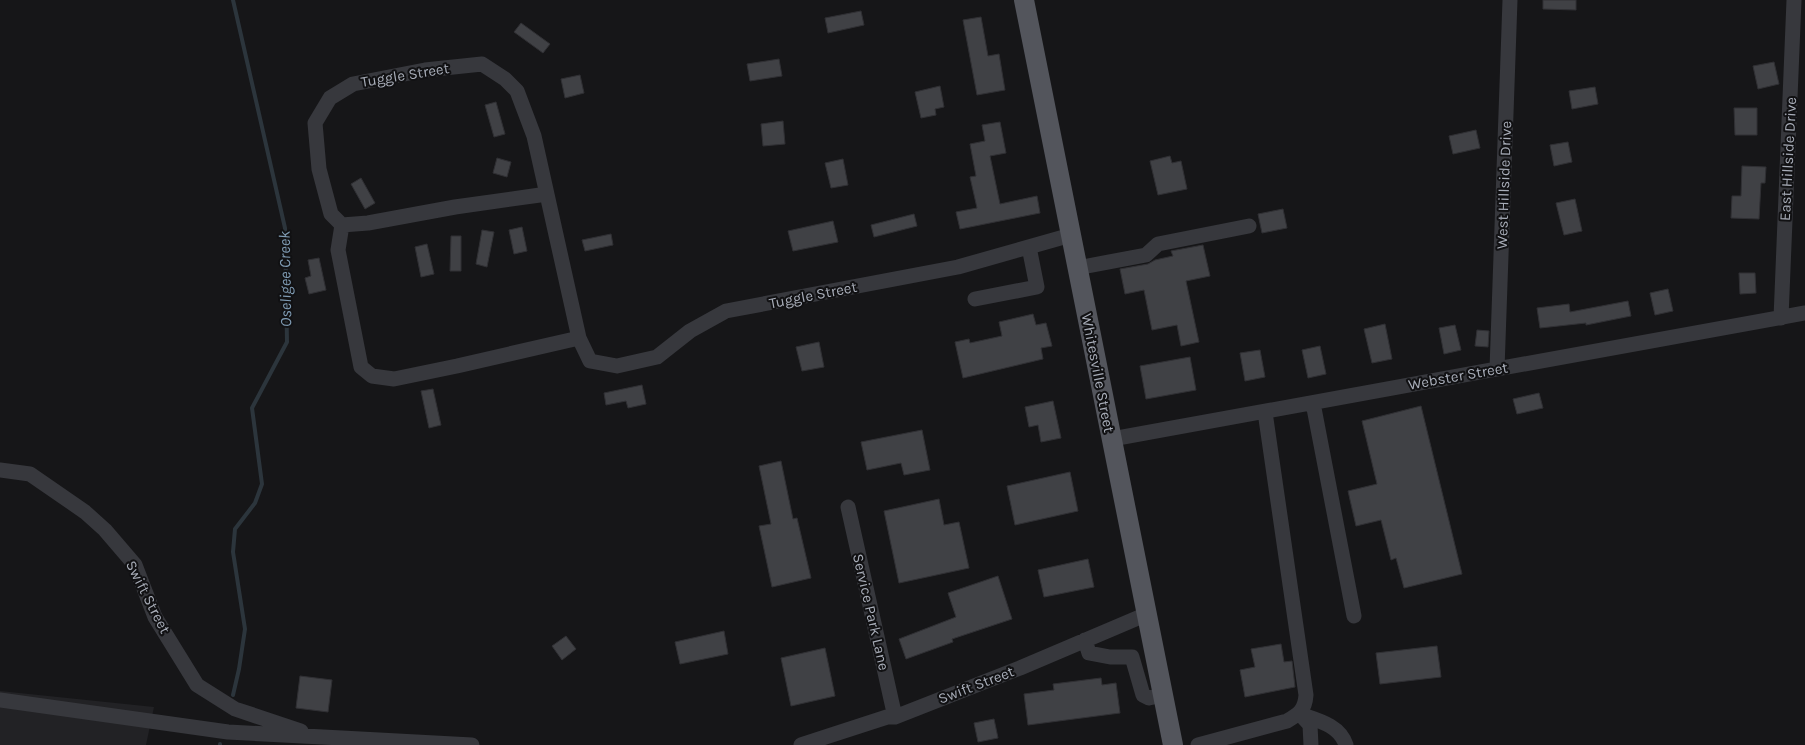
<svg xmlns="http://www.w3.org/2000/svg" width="1805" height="745" font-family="Karla,sans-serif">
<rect width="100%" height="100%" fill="#161618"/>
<!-- built -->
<path fill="#222225" d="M0 691 154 707 146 745H0Z"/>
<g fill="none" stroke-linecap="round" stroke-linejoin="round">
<!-- stream -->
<path stroke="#2c353c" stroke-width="4" d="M233 695 239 669 245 629 233 552 235 529 255 503 262 484 252 408 287 342 285 228 233 0
M220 745V744"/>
</g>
<!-- building -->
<path fill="#404145" stroke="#303034" d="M1543 0H1576V10L1543 9Z
M861 11 864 25 828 33 825 18Z
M981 17 988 56 999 54 1005 90 977 95 963 20Z
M521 23 550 44 543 53 514 32Z
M779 59 782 76 750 81 747 64Z
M1774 62 1779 84 1758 89 1753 66Z
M580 75 584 93 565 98 561 79Z
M940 86 944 107 935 109 936 115 921 118 915 92Z
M1595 87 1598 104 1572 109 1569 91Z
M496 102 505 134 494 137 485 105Z
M1734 108H1757V135H1735Z
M783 121 785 144 763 146 761 124Z
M1000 122 1006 153 990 156 1000 204 1037 196 1040 213 960 229 956 212 977 208 970 177 976 176 970 144 985 141 982 125Z
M1476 130 1480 148 1453 154 1449 136Z
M1568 142 1572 162 1554 166 1550 145Z
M1170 156 1172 163 1181 161 1187 189 1158 195 1150 161Z
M497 158 511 162 507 177 493 173Z
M843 159 848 185 831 188 825 163Z
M1742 166 1766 167 1765 183H1761L1759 219 1731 218 1732 196H1741Z
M361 178 375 203 365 209 351 184Z
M1575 199 1582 231 1564 235 1556 203Z
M1283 209 1287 228 1262 233 1258 214Z
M914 214 917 226 874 237 871 225Z
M833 221 838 242 793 251 788 231Z
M522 227 527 251 514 254 509 230Z
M482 230 494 232 487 267 476 264Z
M611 234 613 245 585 251 582 240Z
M451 236H461V271H450Z
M427 244 434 274 421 277 415 247Z
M1203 245 1210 276 1186 281 1199 342 1181 346 1177 325 1152 330 1144 290 1125 294 1120 269 1148 264 1155 260 1173 256 1171 251Z
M319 258 326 290 309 294 305 278 311 276 308 260Z
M1739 273H1755L1756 293 1740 294Z
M1668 289 1673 311 1655 315 1650 293Z
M1628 301 1631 316 1586 325V323L1540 328 1537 308 1569 304 1570 312Z
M1033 314 1036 325 1046 323 1052 346 1041 348 1043 359 963 378 955 342 969 339 970 343 1002 336 999 322Z
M1385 324 1392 359 1372 363 1364 329Z
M1455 325 1461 350 1444 354 1439 328Z
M1477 330 1489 331 1488 347 1475 346Z
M819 342 824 367 802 371 796 347Z
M1320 346 1326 374 1308 378 1302 350Z
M1260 350 1265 377 1245 381 1240 353Z
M1190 357 1196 390 1146 399 1140 366Z
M642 385 646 404 628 408 626 401 606 405 604 393Z
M433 389 441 425 429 428 421 391Z
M1539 393 1543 408 1517 414 1513 399Z
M1053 401 1061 438 1041 442 1038 425 1029 427 1025 407Z
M1421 406 1462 574 1404 588 1396 558 1391 560 1381 520 1356 526 1348 491 1377 484 1362 421Z
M922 430 930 470 904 475 901 463 867 470 861 442Z
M781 461 793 519 797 518 811 578 772 587 759 526 771 524 759 466Z
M1070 472 1078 511 1015 525 1007 486Z
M939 499 944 525 959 522 969 568 899 583 884 511Z
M1088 559 1094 587 1044 597 1038 570Z
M998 576 1012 619 952 639 953 642 906 659 899 639 956 617 948 593Z
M724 631 728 654 680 664 675 642Z
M566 636 576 649 562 660 552 646Z
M1281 644 1284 662 1292 661 1295 687 1245 697 1240 670 1255 667 1251 649Z
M1437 646 1441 677 1380 684 1376 653Z
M825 648 835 696 791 706 781 658Z
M300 676 332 680 328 712 296 708Z
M1101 678 1102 685 1116 683 1120 713 1028 725 1024 694 1054 690 1053 684Z
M994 719 998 738 978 742 974 723Z"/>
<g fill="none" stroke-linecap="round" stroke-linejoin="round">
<!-- minor -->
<path stroke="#37383d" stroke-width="15" d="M342 225 368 223 455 207 547 194
M1077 268 1146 255 1158 244 1249 226
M975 299 1037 287 1029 247
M1781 318 1794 0
M579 338 457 366 394 379 372 376 361 367 338 250 342 225 331 214 319 169 315 123 330 98 353 84 425 70 482 64 505 79 517 91 534 136 579 338 590 361 617 366 657 357 690 331 726 311 958 267 1071 235
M1497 369 1510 0
M1313 403 1354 616
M1112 439 1805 313
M0 470 30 474 85 512 105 530 135 565 155 617 197 685 235 709 301 731
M848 507 895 717
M1085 640 1089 653 1110 657H1132L1143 695 1149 698 1163 695
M0 700 228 732 472 745
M1300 714C1317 720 1340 725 1346 745
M1300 714 1310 725 1311 745
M801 745 887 717H895L1020 668 1147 614
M1198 745 1287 721C1299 714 1305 710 1306 695L1265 412"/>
<!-- major -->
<path stroke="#53555c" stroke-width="20" d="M1024 0 1173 745"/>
</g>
<g text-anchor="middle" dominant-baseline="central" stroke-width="4" stroke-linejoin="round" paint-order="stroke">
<!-- street labels -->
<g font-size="15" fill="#a8adb8" stroke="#111113">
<text transform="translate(405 75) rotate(-9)">Tuggle Street</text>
<text transform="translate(1788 159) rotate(-87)">East Hillside Drive</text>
<text transform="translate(1504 185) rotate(-88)">West Hillside Drive</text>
<text transform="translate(813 295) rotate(-11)">Tuggle Street</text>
<text transform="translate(1098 373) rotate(79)">Whitesville Street</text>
<text transform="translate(1458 376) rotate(-10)">Webster Street</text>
<text transform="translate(148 597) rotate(63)">Swift Street</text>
<text transform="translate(871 612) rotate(77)">Service Park Lane</text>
<text transform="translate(976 685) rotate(-21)">Swift Street</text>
</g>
<!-- water labels -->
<g font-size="16" font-style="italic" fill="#7f9bb3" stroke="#111113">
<text transform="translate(285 279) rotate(-91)">Oseligee Creek</text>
</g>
</g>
</svg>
